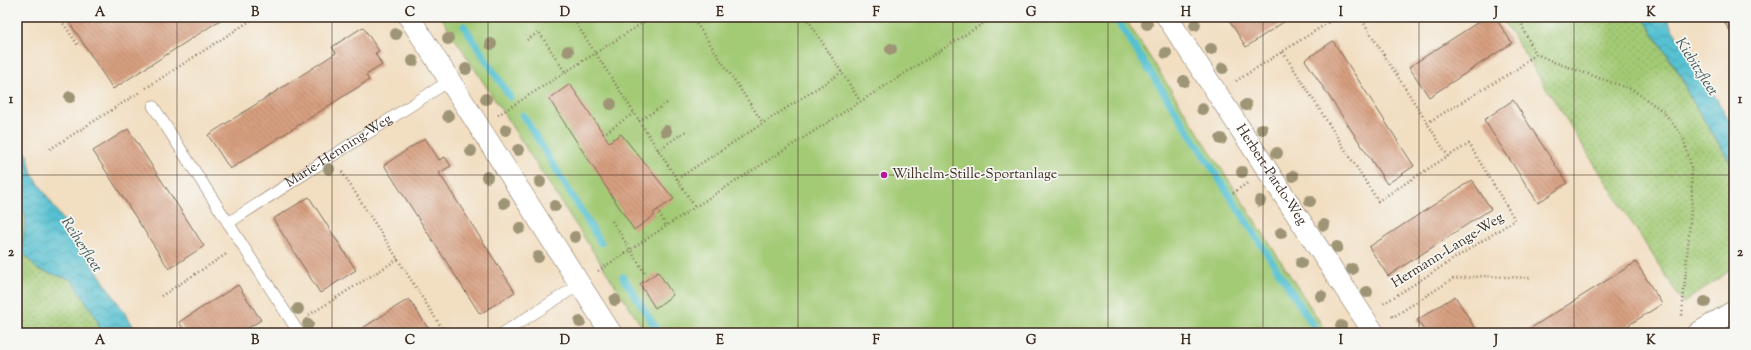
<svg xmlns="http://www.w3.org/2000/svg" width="1751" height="350" font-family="'Sorts Mill Goudy',serif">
<defs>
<pattern id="grass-dots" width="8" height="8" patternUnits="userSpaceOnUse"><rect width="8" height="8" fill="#a3ca75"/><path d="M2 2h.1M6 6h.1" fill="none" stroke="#86a45f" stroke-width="1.8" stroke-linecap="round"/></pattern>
<pattern id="water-waves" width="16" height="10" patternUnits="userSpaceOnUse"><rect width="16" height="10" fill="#56c1d1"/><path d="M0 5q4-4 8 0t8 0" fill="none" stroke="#489da9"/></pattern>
<pattern id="building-back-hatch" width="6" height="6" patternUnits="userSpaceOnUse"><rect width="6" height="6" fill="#d79f80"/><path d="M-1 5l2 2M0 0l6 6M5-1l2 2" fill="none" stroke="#b08268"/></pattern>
</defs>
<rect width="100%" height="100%" fill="#f6f6f2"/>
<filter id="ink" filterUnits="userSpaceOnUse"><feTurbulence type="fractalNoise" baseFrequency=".025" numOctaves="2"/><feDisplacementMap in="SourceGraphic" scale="8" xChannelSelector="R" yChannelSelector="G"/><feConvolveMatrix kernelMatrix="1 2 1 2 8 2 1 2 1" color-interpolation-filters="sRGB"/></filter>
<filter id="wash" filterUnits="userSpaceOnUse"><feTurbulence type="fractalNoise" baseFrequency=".012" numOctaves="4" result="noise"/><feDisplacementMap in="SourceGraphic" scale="16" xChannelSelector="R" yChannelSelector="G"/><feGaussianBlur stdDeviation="0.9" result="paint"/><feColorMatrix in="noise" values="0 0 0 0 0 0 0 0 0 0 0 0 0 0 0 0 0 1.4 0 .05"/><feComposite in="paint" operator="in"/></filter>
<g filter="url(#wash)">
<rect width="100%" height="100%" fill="#f2dec1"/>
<!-- grass -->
<path fill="url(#grass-dots)" stroke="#6f7a4a" d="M1501 17H1641L1646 22 1683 80 1687 92 1734 168V268L1683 303Z
M17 202 26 215 22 251 37 269 72 280 96 317 101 333H17Z"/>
<!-- pitch -->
<path fill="#a3ca75" stroke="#6f7a4a" d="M441 17H1124L1327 333H646Z"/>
<!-- water -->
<path fill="url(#water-waves)" stroke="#487678" d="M1641 17H1668L1671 27 1734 127V168L1687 92 1683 79 1646 22Z
M17 140 28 155 31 172 138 333H101L96 317 72 280 37 269 22 251 26 215 17 201Z"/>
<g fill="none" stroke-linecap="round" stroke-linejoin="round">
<!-- stream -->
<path stroke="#56c1d1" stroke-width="7" d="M1115 17 1318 333
M464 26 510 97
M523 115 601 243
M623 277 659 333"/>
</g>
<g id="blocks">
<!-- building -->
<path fill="url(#building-back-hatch)" d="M66 17H225L113 89Z
M1233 17H1291L1246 47 1229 20Z
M1486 17H1495L1512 43 1429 97 1409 67Z
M1721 17H1734V37Z
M363 27 379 51 375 53 382 65 366 75 369 80 230 169 208 135 336 53 332 47Z
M1333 41 1414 166 1387 184 1305 60Z
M570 84 609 142 621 134 674 199 653 213 655 215 634 230 549 99Z
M1513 100 1567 183 1538 203 1484 120Z
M128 129 204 246 169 269 93 151Z
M425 138 439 160 445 157 451 166 439 173 515 292 480 314 384 165Z
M1472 180 1491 209 1388 276 1369 247Z
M309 197 356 270 320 293 273 219Z
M1636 262 1662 304 1616 333H1523Z
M658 272 673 295 655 308 640 284Z
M238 285 261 320 240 333H186L179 322Z
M1455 296 1478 333H1426L1417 320Z
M409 299 431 333H355L394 308Z"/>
</g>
</g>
<g filter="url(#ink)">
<use href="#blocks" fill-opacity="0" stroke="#7b6957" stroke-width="1"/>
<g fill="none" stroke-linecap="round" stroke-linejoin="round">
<!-- service casing -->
<g stroke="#7b6957" stroke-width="12">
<g id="service">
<path d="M153 106 299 333"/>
<path id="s1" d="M228 223 449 81"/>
<path d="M503 333 580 284"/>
</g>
</g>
<!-- minor casing -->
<g stroke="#7b6957" stroke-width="22">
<g id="minor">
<path d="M409 17 611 333"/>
<path id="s2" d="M1167 17 1374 333"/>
<path d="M1698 333 1734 311"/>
</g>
</g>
<!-- path -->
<path stroke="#7b6957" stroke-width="2.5" stroke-dasharray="1 3" stroke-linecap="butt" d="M59 17 79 47
M572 17 695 207
M692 17 763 123
M806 17 860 101
M1360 17 1448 156 1469 144 1515 220 1383 304
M1520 17 1525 33 1536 54 1554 62 1633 90 1663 111 1683 137 1691 165 1692 198 1682 315 1684 317
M527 40 539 32 565 72
M1283 52 1378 201 1448 156
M1236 81 1337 17
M146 88 256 17
M498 115 652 17
M639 121 667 103
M1427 123 1517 69 1536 54
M603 134 634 113
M50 149 140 92
M658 150 686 131
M342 172 445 333
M677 179 842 72
M1233 193 1249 182
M657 210 666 225
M612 221 645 273
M598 271 695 207 993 17
M161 296 228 253
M309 315 398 259
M1392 316 1393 317 1453 279 1484 276 1532 278"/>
<!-- service -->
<use href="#service" stroke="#fff" stroke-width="11"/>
<!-- minor -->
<use href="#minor" stroke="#fff" stroke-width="21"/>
</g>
<!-- trees -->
<g fill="#9e9576">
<circle cx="1147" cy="24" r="6"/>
<circle cx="1195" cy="25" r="6"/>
<circle cx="396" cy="34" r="6"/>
<circle cx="448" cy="39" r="6"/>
<circle cx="491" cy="44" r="6"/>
<circle cx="891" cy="49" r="6"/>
<circle cx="1211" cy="49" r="6"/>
<circle cx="568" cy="51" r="6"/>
<circle cx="1166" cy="53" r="6"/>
<circle cx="413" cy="61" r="6"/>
<circle cx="1223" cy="68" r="6"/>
<circle cx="466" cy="69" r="6"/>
<circle cx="1184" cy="81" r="6"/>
<circle cx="70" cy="97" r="6"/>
<circle cx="486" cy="99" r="6"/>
<circle cx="611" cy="104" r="6"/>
<circle cx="1246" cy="105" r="6"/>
<circle cx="1202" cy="109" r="6"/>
<circle cx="448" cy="116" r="6"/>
<circle cx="1262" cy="129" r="6"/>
<circle cx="506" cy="130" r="6"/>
<circle cx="666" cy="131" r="6"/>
<circle cx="1221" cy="139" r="6"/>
<circle cx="518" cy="150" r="6"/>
<circle cx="471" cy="151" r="6"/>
<circle cx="1277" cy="153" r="6"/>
<circle cx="329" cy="169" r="6"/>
<circle cx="1242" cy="172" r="6"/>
<circle cx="1293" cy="176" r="6"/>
<circle cx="487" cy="177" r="6"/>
<circle cx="540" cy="182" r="6"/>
<circle cx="1260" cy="201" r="6"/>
<circle cx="1310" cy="201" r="6"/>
<circle cx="504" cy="203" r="6"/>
<circle cx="555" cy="206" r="6"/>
<circle cx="1324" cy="225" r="6"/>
<circle cx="520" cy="228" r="6"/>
<circle cx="1281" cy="233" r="6"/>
<circle cx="575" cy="237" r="6"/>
<circle cx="1337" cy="247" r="6"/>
<circle cx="538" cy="257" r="6"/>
<circle cx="1301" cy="263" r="6"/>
<circle cx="1352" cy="269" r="6"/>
<circle cx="1367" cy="292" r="6"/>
<circle cx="1321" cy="296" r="6"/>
<circle cx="615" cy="300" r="6"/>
<circle cx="1705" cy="302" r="6"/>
<circle cx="298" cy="309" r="6"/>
<circle cx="580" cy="322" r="6"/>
<circle cx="308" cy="324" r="6"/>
<circle cx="1341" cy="326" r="6"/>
</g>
</g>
<!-- grid -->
<path fill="none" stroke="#3b2a1e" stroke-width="1" stroke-opacity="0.55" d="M177 17V333M332 17V333M488 17V333M643 17V333M798 17V333M953 17V333M1108 17V333M1263 17V333M1419 17V333M1574 17V333M17 175H1734"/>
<!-- markers -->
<circle fill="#b5179e" stroke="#f6f6f2" stroke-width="1.5" cx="884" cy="175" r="4"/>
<g text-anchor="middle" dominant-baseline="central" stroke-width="3.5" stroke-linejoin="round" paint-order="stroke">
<!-- street labels -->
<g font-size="14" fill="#3b2a1e" stroke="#f6f6f2">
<text stroke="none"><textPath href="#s1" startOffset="132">Marie-Henning-Weg</textPath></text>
<text stroke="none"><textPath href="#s2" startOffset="189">Herbert-Pardo-Weg</textPath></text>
<text transform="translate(1448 251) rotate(-32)">Hermann-Lange-Weg</text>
</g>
<!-- poi labels -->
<g font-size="14" fill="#3b2a1e" stroke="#f6f6f2" text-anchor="start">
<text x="892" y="175">Wilhelm-Stille-Sportanlage</text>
</g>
<!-- water labels -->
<g font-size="15" font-style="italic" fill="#435754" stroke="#f6f6f2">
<text transform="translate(1696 67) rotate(57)">Kiebitzfleet</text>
<text transform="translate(81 245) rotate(57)">Reiherfleet</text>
</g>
</g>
<!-- margin -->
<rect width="1751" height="350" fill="none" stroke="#f6f6f2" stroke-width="44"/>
<rect x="22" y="22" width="1707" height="306" fill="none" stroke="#3b2a1e" stroke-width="1.5"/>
<g font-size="13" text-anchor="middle" font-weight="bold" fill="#3b2a1e">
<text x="100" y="16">A</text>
<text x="255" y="16">B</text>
<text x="410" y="16">C</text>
<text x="565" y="16">D</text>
<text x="720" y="16">E</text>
<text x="876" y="16">F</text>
<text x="1031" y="16">G</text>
<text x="1186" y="16">H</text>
<text x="1341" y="16">I</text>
<text x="1496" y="16">J</text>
<text x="1651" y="16">K</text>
<text x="11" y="103">1</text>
<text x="1740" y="103">1</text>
<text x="11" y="256">2</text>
<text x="1740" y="256">2</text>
<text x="100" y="344">A</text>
<text x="255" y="344">B</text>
<text x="410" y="344">C</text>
<text x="565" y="344">D</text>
<text x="720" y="344">E</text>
<text x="876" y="344">F</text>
<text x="1031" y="344">G</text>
<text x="1186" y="344">H</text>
<text x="1341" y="344">I</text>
<text x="1496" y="344">J</text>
<text x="1651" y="344">K</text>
</g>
</svg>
